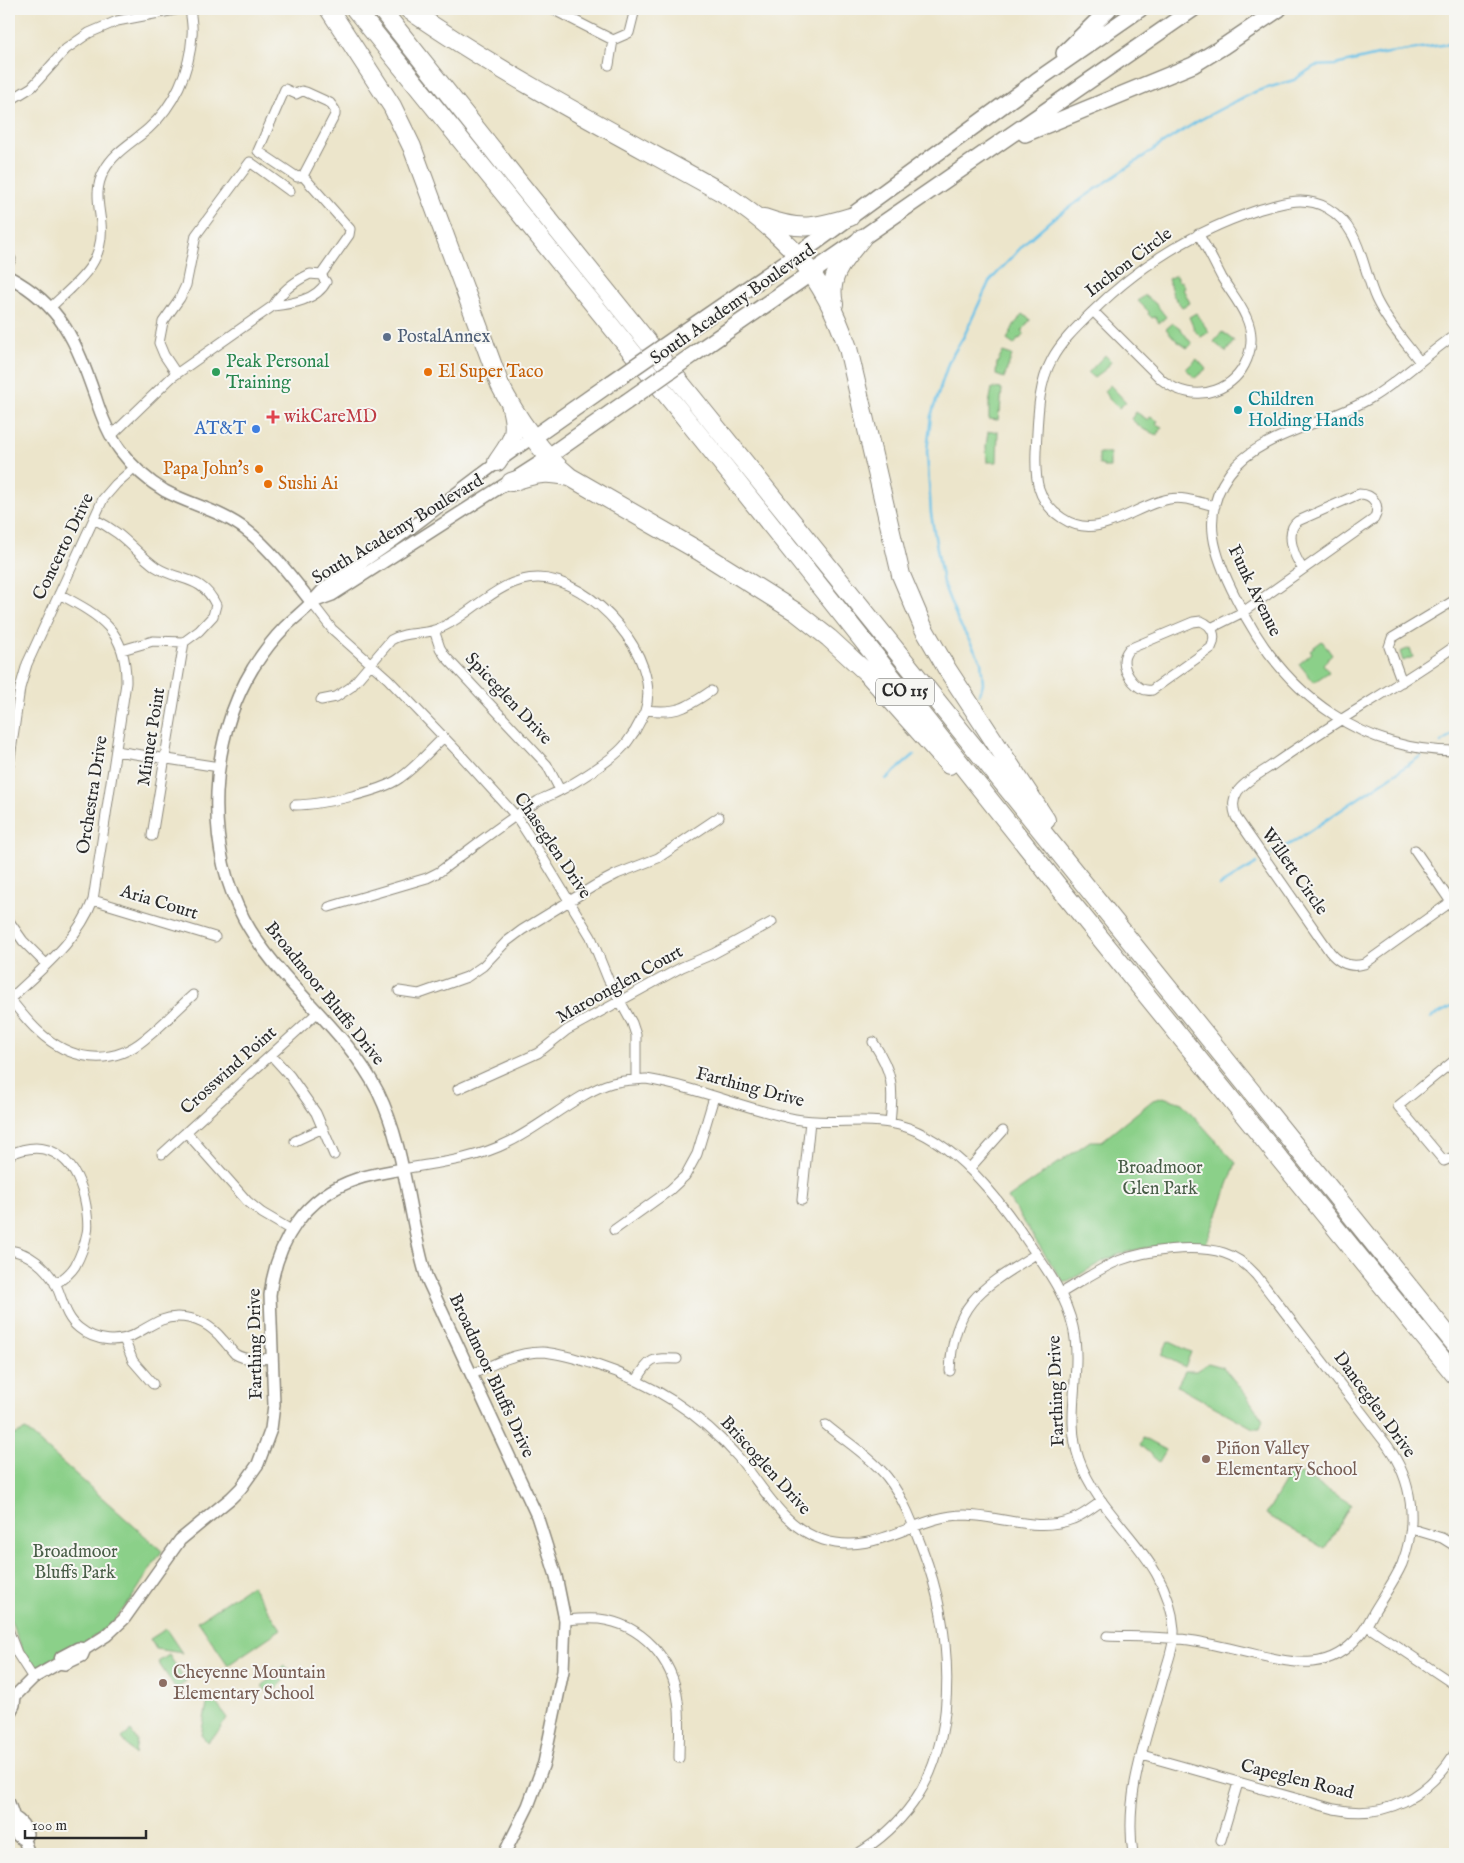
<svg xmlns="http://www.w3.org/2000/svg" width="1464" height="1863" font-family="'IM FELL English',serif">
<rect width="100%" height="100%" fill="#f6f6f2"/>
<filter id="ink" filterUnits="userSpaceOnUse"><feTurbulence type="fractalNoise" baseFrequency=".02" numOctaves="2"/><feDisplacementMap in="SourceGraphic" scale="10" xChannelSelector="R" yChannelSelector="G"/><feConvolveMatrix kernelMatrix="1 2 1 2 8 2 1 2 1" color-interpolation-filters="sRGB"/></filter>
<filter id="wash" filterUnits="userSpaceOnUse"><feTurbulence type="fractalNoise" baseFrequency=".0096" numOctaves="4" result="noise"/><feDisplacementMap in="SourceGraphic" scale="20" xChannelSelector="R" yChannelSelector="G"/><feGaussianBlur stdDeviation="1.12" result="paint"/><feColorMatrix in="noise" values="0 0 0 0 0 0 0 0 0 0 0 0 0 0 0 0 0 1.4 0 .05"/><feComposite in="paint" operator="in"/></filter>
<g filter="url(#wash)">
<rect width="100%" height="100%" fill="#ece5cb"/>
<!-- green -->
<path fill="#8bd089" stroke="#5b7e5a" d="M1176 275 1179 282 1181 281 1185 288 1183 289 1190 303 1182 307 1173 295 1168 279Z
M1145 295 1156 304 1166 317 1159 323 1155 317 1152 318 1148 314 1149 312 1138 301Z
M1196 313 1209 332 1201 337 1195 331 1189 317Z
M1023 314 1030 319V320L1022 331 1024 333 1020 339 1019 338 1014 345 1007 340 1014 325Z
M1173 323 1180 328 1192 344 1187 348 1177 341 1166 329Z
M1222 332 1234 341 1226 352 1214 342Z
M1003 352 1012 355 1004 378 996 375 997 363Z
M1105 355 1111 361 1107 368 1094 378 1088 373Z
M1197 359 1206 369 1195 378 1186 369Z
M1110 385 1126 402 1119 408 1108 398 1104 391Z
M992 388 1002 389 1000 412H999L998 420 989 419V404Z
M1136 412 1148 420 1150 417 1158 421 1156 424 1162 427 1157 435 1143 429 1131 419Z
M998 431 997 462H987L986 446 988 432Z
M1099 453H1110V467H1103V465H1099Z
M1322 641 1332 655 1323 664 1329 672 1314 682 1299 664 1312 653 1310 650Z
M1410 648 1413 657 1403 661 1400 652Z
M1163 1097 1182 1103 1236 1163 1206 1244C1174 1244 1145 1245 1115 1256 1099 1262 1083 1273 1068 1282H1063L1008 1198 1090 1141H1102L1153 1100Z
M1168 1341 1191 1352 1185 1367 1162 1355Z
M1208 1363 1223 1367 1246 1395 1263 1420 1260 1428H1253L1177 1386 1185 1371H1196Z
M26 1430 162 1551C147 1573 134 1598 116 1618 95 1641 64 1653 37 1667L32 1665 22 1649 9 1616V1437Z
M1143 1438 1166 1450 1159 1462 1140 1445Z
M1293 1469 1351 1504 1325 1549 1266 1514Z
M251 1585 281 1629 228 1665 198 1621Z
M166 1629 182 1653 156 1649 150 1639Z
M169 1655 186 1682 176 1689 158 1662Z
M284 1665 292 1673 270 1695 262 1686Z
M209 1693 227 1718 218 1732 207 1742 201 1735Z
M131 1731 137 1740 135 1755 122 1738Z"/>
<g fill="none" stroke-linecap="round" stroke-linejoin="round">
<!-- stream -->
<path stroke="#6ac2e8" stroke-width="2.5" d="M979 694 983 684 981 661 958 621 943 583 931 514 927 451 931 416 949 361 964 336 989 282 1028 240 1051 220 1163 143 1198 121 1232 103 1257 91 1294 80 1315 66 1335 65 1382 54 1455 43
M1441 743 1455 733
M886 779 914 755
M1271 854 1295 841 1421 756
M1219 886 1257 863
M1430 1018 1455 1005"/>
</g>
</g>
<g filter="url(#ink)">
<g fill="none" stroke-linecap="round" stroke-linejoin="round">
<!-- minor casing -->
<g stroke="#8c887b" stroke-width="11">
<path id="minor" d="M552 9 613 40 629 33 635 9
M609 65 613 40
M285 89 296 94 302 91 306 92 330 103 335 110V115L303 176 297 177 258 151Z
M9 101 32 87 66 49 89 33 117 21 180 9
M303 176 350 229 349 235 321 275
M9 263 11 259
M51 307C77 282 105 264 101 223 99 205 94 189 104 171 114 152 132 143 148 129 174 106 190 71 192 35 193 27 191 17 190 9
M1093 311 1162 380C1177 392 1197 397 1216 390 1245 379 1259 345 1246 317 1240 303 1230 291 1222 278 1214 263 1207 247 1198 234
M1455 335C1426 355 1401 380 1371 398 1328 424 1258 433 1229 474 1199 516 1215 557 1236 598 1259 646 1289 686 1334 715 1369 739 1413 751 1455 751
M176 373 164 355 159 343 163 322 180 298 186 285 196 235 250 162 290 191
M111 436 172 377 273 306C281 292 295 281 310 274L321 275 326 282C317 300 291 304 273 306
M1215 506C1201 503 1184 496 1169 499 1133 505 1099 543 1062 518 1036 501 1035 478 1036 451 1038 420 1037 387 1052 359 1061 342 1076 328 1090 314 1137 267 1194 231 1258 210 1282 203 1304 195 1327 208 1361 227 1362 268 1376 299 1387 322 1405 342 1420 362
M94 519C102 523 110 528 117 533 131 544 142 557 156 567 179 582 202 575 216 605L213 616 199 631 184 642 153 641 122 650
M312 603 332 629 388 679 458 752 516 816 540 853 591 937 608 979 632 1023 636 1035V1079
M1201 621C1213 626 1217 636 1211 648L1152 690C1138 693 1124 674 1124 661 1124 656 1126 653 1129 649L1193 622Z
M1211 628 1243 612 1374 519C1381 506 1374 494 1359 494L1298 521C1284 531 1294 557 1303 569
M434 630 440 648 445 656 547 765 560 790
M1455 646C1396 688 1333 722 1274 764 1263 772 1246 780 1238 791 1232 800 1233 808 1236 817L1330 952C1339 963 1350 968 1364 964L1455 899
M1402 682 1389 647 1392 638 1455 600
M321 700 336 697 351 687 391 640C407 631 420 635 435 630 471 617 497 578 538 578 591 578 663 658 645 711 643 717 638 725 635 731 631 736 628 742 624 746 612 760 575 783 559 791 552 795 545 797 538 801 504 822 472 848 439 872L427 878 329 907
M646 710C677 714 686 708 711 691
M116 751 219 767
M9 765 20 688 27 664 103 499 116 484 135 467
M295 805C319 805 381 792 400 778 416 767 429 751 443 738
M152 836 184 642
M1415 850 1451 902
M93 900 215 937
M9 921 23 941 46 964
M399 991 419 994 467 977 483 966 506 942 522 930 594 886 617 874 658 858 719 817
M10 999C19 1010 28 1022 38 1031 69 1060 110 1068 145 1039 162 1026 177 1009 193 995
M9 1000C40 970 78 941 93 900L126 683C127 631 101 616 59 594
M873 1042C893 1073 894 1087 890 1123
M271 1055 290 1076 316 1113 334 1155
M1455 1060 1398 1106 1444 1161 1455 1156
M458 1089 538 1053 567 1030 682 967 713 954 772 922
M186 1132 247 1201 262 1213 291 1230
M295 1141 323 1128
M162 1154 317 1013
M9 1155C53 1134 79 1165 86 1206 87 1214 89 1225 87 1233 85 1243 80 1257 75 1266 70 1274 63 1279 55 1284
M402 1169C438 1163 476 1159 509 1142 542 1126 579 1092 612 1083 623 1080 635 1080 646 1079 697 1087 745 1109 795 1119 830 1126 865 1116 899 1125 954 1139 1000 1200 1030 1245 1048 1271 1066 1296 1073 1327 1083 1371 1064 1416 1079 1459 1101 1523 1168 1554 1174 1629 1175 1646 1166 1666 1162 1682 1146 1740 1124 1794 1133 1854
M969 1169 1003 1131
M802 1200 810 1121
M614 1230 670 1190 685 1176 697 1154 714 1097
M9 1250C29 1252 47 1268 56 1285 63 1300 65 1317 79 1328 96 1342 120 1344 139 1332 152 1325 162 1317 177 1317 197 1317 211 1325 223 1340 227 1344 231 1350 235 1354 246 1361 261 1359 272 1358
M1061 1293C1080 1282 1099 1269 1118 1261 1146 1250 1196 1244 1224 1253 1237 1257 1247 1265 1256 1275L1387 1445C1413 1481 1418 1523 1402 1564 1395 1580 1384 1595 1375 1610 1370 1619 1366 1629 1359 1636 1330 1671 1297 1664 1258 1655 1237 1650 1216 1645 1195 1641 1166 1636 1136 1637 1107 1636
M124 1339 133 1361 153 1384
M950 1371C953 1302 983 1287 1036 1254
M471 1375C493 1364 516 1352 542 1352 560 1353 577 1359 594 1364 650 1382 699 1412 738 1457 764 1487 782 1527 823 1540 876 1557 914 1515 965 1515 1001 1516 1038 1533 1073 1519 1084 1515 1093 1507 1102 1501
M637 1380C650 1358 652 1358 677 1359
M826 1425C845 1441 871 1457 887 1477 903 1497 913 1524 922 1548 951 1623 962 1734 913 1803 898 1824 879 1841 857 1854
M1412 1529 1442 1538 1455 1546
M565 1620C576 1619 588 1618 599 1619 642 1624 673 1659 678 1701 681 1720 679 1739 679 1758
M1367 1626 1455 1685
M9 1632 17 1653 33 1678
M1142 1755 1334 1809C1386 1820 1427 1797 1455 1753
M1221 1840 1238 1783"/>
</g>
<!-- tertiary casing -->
<g stroke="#8c887b" stroke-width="14">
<path id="tertiary" d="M9 277C62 305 76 342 95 396 101 415 108 434 120 450 132 466 148 481 165 491 191 505 222 511 246 530 269 547 294 580 312 603
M313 602 332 595 549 456
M59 1663 65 1664 82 1656 85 1649 107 1635 124 1619 180 1540 231 1498 241 1488 258 1464 271 1429 274 1405 270 1295C276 1242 305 1196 357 1179 372 1174 387 1172 402 1169
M9 1699 15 1696 33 1678 59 1663 61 1657 78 1648 85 1649
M9 1714 14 1705 15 1696
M9 1803C10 1807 12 1811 13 1815 16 1827 10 1833 24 1840L29 1854
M14 1817C22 1822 24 1825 27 1834L24 1840
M504 1854 528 1806 544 1763 563 1671 565 1620 556 1576 537 1516 427 1279C408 1218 407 1151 378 1092 345 1027 279 984 244 919 204 845 209 740 253 668 262 654 273 639 285 627 294 618 304 611 312 602 317 597 321 591 326 587 333 581 341 577 348 572 368 558 389 545 408 530 450 499 490 466 534 437"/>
</g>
<!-- trunk casing -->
<g stroke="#8c887b" stroke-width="18">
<path id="trunk" d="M1064 53 1109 9
M1025 134 1193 65 1224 46 1279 9
M683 333 817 241 1036 81 1140 9
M697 352 1193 9
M534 437 611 383
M549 456 626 402"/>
</g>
<!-- motorway casing -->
<g stroke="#8c887b" stroke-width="20">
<path id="motorway" d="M329 9 392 106 412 147 500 385C515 415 543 456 570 477L699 551 796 612 829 638 866 672 949 765
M355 9 716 456 1058 886 1455 1375
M381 9 517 180 1455 1344
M408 9C508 78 617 134 723 193 787 235 823 274 848 348L901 575 924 629 947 669 1046 820
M764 218C800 231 814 228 850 217
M834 304C827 275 845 259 862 238
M497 462C512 440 518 435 511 408
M511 482C534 474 545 471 569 477"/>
</g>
<!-- minor -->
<use href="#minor" stroke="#fff" stroke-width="9"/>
<!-- tertiary -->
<use href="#tertiary" stroke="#fff" stroke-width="11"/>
<!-- trunk -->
<use href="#trunk" stroke="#fff" stroke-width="15"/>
<!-- motorway -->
<use href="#motorway" stroke="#fff" stroke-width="18"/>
<!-- trunk-bridge casing -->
<g stroke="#8c887b" stroke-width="18" stroke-linecap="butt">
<path id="trunk-bridge" d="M611 383 683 333
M626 402 697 352"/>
</g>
<!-- trunk-bridge -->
<use href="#trunk-bridge" stroke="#fff" stroke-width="15"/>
</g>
</g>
<!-- markers -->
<circle fill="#5c6f8a" stroke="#f6f6f2" stroke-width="2" cx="387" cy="337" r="5"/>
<circle fill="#2e9e5b" stroke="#f6f6f2" stroke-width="2" cx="216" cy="372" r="5"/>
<g fill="#e8710a" stroke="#f6f6f2" stroke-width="2">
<circle cx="428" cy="372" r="5"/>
<circle cx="259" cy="469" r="5"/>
<circle cx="268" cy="484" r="5"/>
</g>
<circle fill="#0f9aa8" stroke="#f6f6f2" stroke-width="2" cx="1238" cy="410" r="5"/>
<path fill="#e0444e" stroke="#f6f6f2" stroke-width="2" d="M270.5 409.5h5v5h5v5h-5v5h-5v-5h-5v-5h5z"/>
<circle fill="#3f7fe0" stroke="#f6f6f2" stroke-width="2" cx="256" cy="429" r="5"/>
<g fill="#8d6e63" stroke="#f6f6f2" stroke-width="2">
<circle cx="1206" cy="1459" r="5"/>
<circle cx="163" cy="1683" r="5"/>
</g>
<g text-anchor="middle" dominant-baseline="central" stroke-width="4" stroke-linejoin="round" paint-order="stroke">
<!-- shield labels -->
<rect fill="#f6f6f2" stroke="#686867" stroke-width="1" x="876" y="678.5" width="58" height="27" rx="4"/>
<g font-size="16" font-weight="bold" fill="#2b2b2b">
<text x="905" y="692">CO 115</text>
</g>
<!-- street labels -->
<g font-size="18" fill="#2b2b2b" stroke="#f6f6f2">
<text transform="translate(1129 263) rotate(-37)">Inchon Circle</text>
<text transform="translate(733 305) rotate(-35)">South Academy Boulevard</text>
<text transform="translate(398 530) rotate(-31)">South Academy Boulevard</text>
<text transform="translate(64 547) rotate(-64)">Concerto Drive</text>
<text transform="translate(1254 591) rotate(64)">Funk Avenue</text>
<text transform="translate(508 699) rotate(47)">Spiceglen Drive</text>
<text transform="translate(152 737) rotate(-81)">Minuet Point</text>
<text transform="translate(93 795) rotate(-81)">Orchestra Drive</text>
<text transform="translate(552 846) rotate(56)">Chaseglen Drive</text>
<text transform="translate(1294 872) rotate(55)">Willett Circle</text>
<text transform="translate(159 903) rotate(17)">Aria Court</text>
<text transform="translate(620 985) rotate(-29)">Maroonglen Court</text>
<text transform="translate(324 994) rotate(51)">Broadmoor Bluffs Drive</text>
<text transform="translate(229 1071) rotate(-42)">Crosswind Point</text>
<text transform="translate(750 1088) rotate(15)">Farthing Drive</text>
<text transform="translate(256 1344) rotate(-91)">Farthing Drive</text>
<text transform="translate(491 1376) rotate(65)">Broadmoor Bluffs Drive</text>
<text transform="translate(1057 1391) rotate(-92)">Farthing Drive</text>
<text transform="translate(1374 1405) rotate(54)">Danceglen Drive</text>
<text transform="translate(765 1466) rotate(48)">Briscoglen Drive</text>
<text transform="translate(1297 1780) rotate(14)">Capeglen Road</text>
</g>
<!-- service labels -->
<g font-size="18" fill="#4e5e75" stroke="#f6f6f2" text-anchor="start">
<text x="397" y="337">PostalAnnex</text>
</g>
<!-- leisure labels -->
<g font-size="18" fill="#27864d" stroke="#f6f6f2" text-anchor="start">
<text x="226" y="362">Peak Personal<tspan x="226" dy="21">Training</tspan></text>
</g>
<!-- food labels -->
<g font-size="18" fill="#c56008" stroke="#f6f6f2" text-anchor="start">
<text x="438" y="372">El Super Taco</text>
<text x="249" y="469" text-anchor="end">Papa John's</text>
<text x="278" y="484">Sushi Ai</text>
</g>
<!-- culture labels -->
<g font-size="18" fill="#0d838f" stroke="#f6f6f2" text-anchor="start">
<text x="1248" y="400">Children<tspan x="1248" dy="21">Holding Hands</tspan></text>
</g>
<!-- health labels -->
<g font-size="18" fill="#be3a42" stroke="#f6f6f2" text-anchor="start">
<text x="284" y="417">wikCareMD</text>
</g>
<!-- shop labels -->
<g font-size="18" fill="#366cbe" stroke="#f6f6f2" text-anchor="end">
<text x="246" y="429">AT&amp;T</text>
</g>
<!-- park labels -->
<g font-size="18" fill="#485d47" stroke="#f6f6f2">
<text x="1160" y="1168">Broadmoor<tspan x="1160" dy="21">Glen Park</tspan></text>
<text x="75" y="1552">Broadmoor<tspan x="75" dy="21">Bluffs Park</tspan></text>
</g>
<!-- education labels -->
<g font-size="18" fill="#785e54" stroke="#f6f6f2" text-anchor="start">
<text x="1216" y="1449">Piñon Valley<tspan x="1216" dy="21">Elementary School</tspan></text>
<text x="173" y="1673">Cheyenne Mountain<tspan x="173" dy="21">Elementary School</tspan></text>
</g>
</g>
<!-- margin -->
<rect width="1464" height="1863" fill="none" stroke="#f6f6f2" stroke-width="30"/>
<!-- scale -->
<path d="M25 1830v8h121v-8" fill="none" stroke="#2b2b2b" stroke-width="2.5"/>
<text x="32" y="1830" font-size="15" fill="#2b2b2b" stroke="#f6f6f2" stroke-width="4" paint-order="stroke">100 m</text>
</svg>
